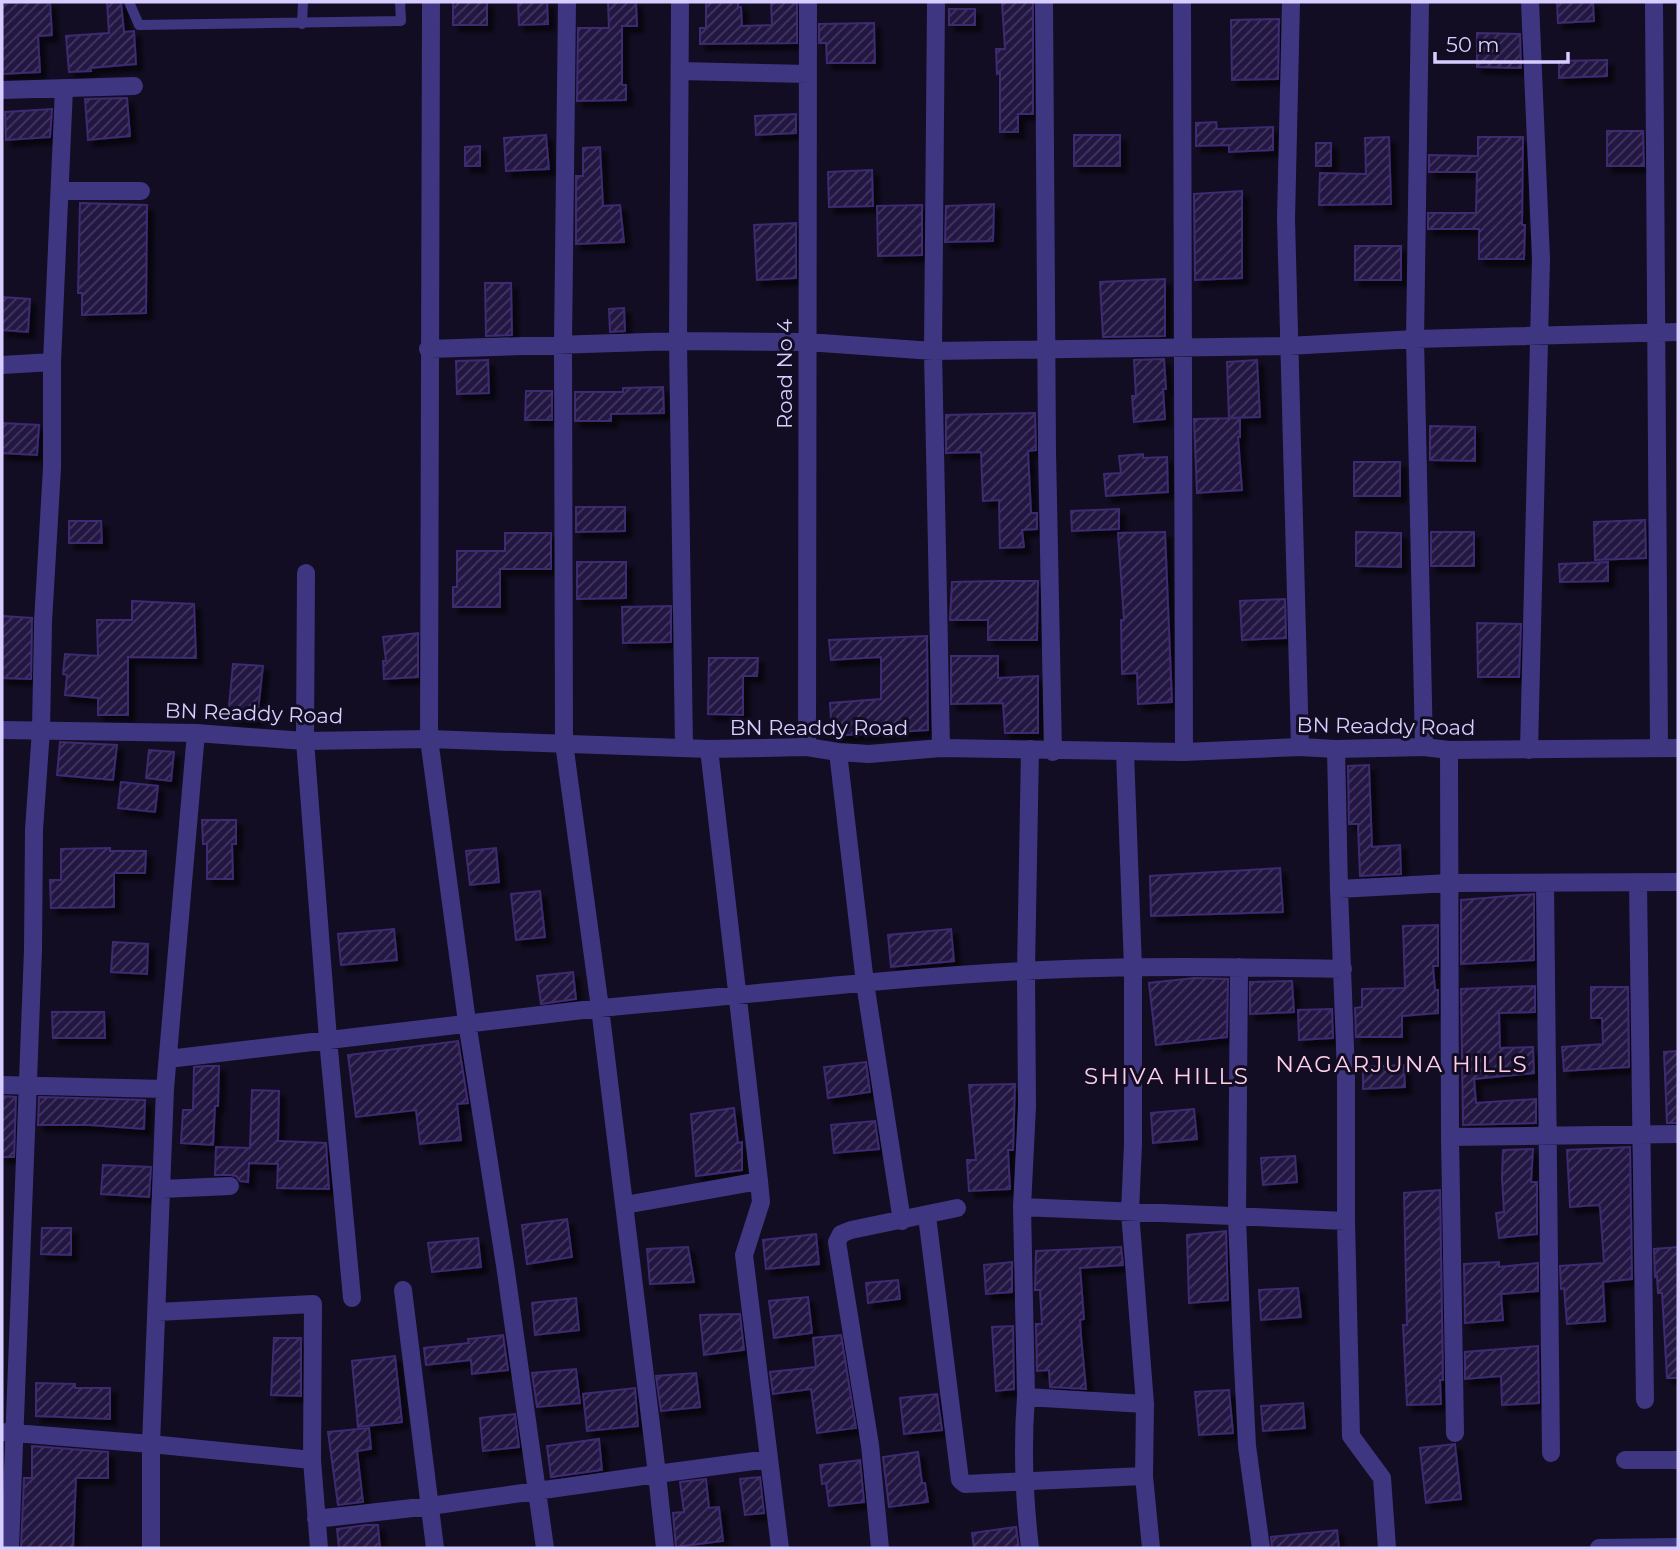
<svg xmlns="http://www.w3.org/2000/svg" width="1680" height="1550" font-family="Montserrat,sans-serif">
<defs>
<pattern id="building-hatch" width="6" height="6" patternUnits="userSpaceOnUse" patternTransform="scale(1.75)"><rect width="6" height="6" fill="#241843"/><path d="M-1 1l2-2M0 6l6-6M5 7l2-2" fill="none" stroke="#43385f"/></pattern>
<filter id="shadow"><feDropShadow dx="6" dy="6" stdDeviation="2" flood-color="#0009"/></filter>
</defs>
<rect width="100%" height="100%" fill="#120d22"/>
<!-- building -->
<path fill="url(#building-hatch)" stroke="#3d2a70" stroke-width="2" filter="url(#shadow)" d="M50 2 52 35 38 36 40 72 2 74V3Z
M107 2H121L124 32 134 31 136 64 90 68 91 71 69 72 66 36 109 33Z
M453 2H487V25H453Z
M518 2H547L548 24 519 25Z
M608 2H636L637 26H622V85H626V100L577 101 578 28H609Z
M706 2H738V7H741L742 26 772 25 771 2H797V43L700 44V28H706Z
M1002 2H1033V114H1018V132H1000V73L997 74 996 49H1005Z
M1557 2H1593L1594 21 1558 23Z
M949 9H975V25H949Z
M1279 19 1278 79 1232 80 1231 20Z
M874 23 875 63H827L826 43H819V24Z
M1477 33 1520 34 1521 68 1477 67Z
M1607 60V76L1559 78V61Z
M127 98 130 136 88 140 85 99Z
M52 109 50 137 6 140 5 112Z
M796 114V133L756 135 755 116Z
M1216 122 1217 129 1273 127V150L1229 152V145L1196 146V123Z
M1607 131H1643L1644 166H1607Z
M546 135 549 169 506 171 504 138Z
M1074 135H1120V166H1074Z
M1389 137 1391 204 1319 205 1320 173 1366 174 1365 138Z
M1478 137H1523L1522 225H1525L1524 259H1479V229H1428V213H1476L1477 172H1429V155L1478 156Z
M1316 143H1331V166H1316Z
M480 146V166H465V147Z
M600 147 603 206 620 205 624 242 576 244V176H583V148Z
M872 170 873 206 829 207 828 172Z
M1242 191V278L1195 280 1194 194Z
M80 203 147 205 146 313 82 315V293H78Z
M994 204 993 241 945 242 946 206Z
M922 205V255L878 256 877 206Z
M796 223V278L757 280 754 225Z
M1355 246H1401V280H1355Z
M1165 279V336L1103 337 1100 282Z
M485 283H511L512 335 486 336Z
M2 297 30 299 28 332 2 330Z
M624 308 625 331 610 332 609 309Z
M1164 359 1166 389H1163L1165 419 1134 422 1132 396H1136L1134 360Z
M488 360 489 393 457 394 456 361Z
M1257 360 1260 417 1229 418 1227 362Z
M663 387 664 413 611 414V421H575V392H623V388Z
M526 391H552V420H525Z
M1035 413 1036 450 1028 451 1031 513H1037V529L1022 530 1024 547 1000 548 999 500 983 501 981 452 946 453V415Z
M1240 418V437H1238L1242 490 1197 493 1194 419Z
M2 423 39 425 37 455 2 453Z
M1430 426 1475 427V461L1430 460Z
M1143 454V458L1167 457 1168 492 1106 496 1104 474 1121 473 1119 456Z
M1354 462H1400V496H1354Z
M576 507H625V531L576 532Z
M1119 509V529L1072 531 1071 511Z
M1645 520 1646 558 1595 560 1594 522Z
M69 521H101L102 543H69Z
M1165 532 1172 702 1138 704 1137 673 1122 674 1121 620H1124L1118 533Z
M1356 532 1401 533V567L1356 566Z
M1431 532H1474V566H1431Z
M505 533H551V569H500V607H453V587H457V551H505Z
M577 562H626V598L577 599Z
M1608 562V581L1560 582 1559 564Z
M999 581H1038L1037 640H988V620H950L952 582Z
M1285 599 1286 638 1242 640 1240 601Z
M132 601 194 604 196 658 128 657V715H98V698L65 695 67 675 63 674 65 654 98 656 97 620H132Z
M671 606V642L623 643 622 607Z
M2 616 32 618 31 679 2 678Z
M1477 623 1521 624 1519 677H1478Z
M418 633V677L384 679 383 661H386L383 637Z
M927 636 928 730 832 736 830 703 881 699V657L831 660 829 640Z
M951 656H998V678L1038 676V733H1005L1003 703 951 704Z
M709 658H758L757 676H743V715L708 714Z
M233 664 263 666 257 720 228 717Z
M60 742 117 745 113 780 57 775Z
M149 750 174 752 171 781 146 778Z
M1369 765 1372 847 1400 845 1401 874 1360 876 1358 824H1349L1348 766Z
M121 782 158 786 155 812 118 808Z
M202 820H236V844H232L233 879H207V844H203Z
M110 848V851H146L145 873H114V907L51 908 50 880H61V849Z
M496 848 499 882 470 885 466 851Z
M1280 868 1283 912 1151 916 1150 876Z
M540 891 545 937 516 940 511 894Z
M1534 894V960L1461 964V900Z
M1438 925V966H1433L1435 990H1438V1013L1402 1016V1037H1356L1355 1008 1362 1007V989L1405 988 1403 926Z
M394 929 397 960 341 965 338 934Z
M951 929 954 961 891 967 888 935Z
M113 942 148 944 147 974 111 972Z
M573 972 576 999 541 1004 537 976Z
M1195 978 1228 979 1227 1037 1156 1045 1149 983Z
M1292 981 1294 1012 1250 1014V982Z
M1535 986V1012L1499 1013 1500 1048 1533 1047 1534 1073 1474 1079 1476 1103 1536 1099V1123L1463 1125 1461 989Z
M1591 987H1628L1629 1067 1564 1071 1562 1047 1603 1044 1602 1018H1591Z
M1332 1009 1333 1038 1299 1040 1298 1010Z
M52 1012H104L105 1038H53Z
M458 1041 468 1103 457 1104 461 1140 420 1144 416 1110 356 1117 348 1055Z
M1678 1051V1123H1667L1664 1052Z
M866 1062 870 1092 828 1098 824 1067Z
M1404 1065 1405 1087 1363 1089V1067Z
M207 1066H219L218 1106H215L213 1145 181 1143 183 1110H193L194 1067Z
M1015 1084 1013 1150H1008L1010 1189 969 1191 967 1160H976L969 1085Z
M252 1090 279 1091 278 1141 326 1143 329 1189 277 1188 278 1164 249 1163 248 1182 240 1181 236 1176 230 1175H215L216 1147 250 1148Z
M2 1096 16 1097 14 1157H2Z
M39 1097 145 1100 144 1129 89 1125H38Z
M734 1108 738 1143 742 1142V1170L696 1176 691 1114Z
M1194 1109 1197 1139 1153 1143 1151 1113Z
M875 1121 879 1149 834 1153 831 1125Z
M1630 1147 1632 1279 1603 1282 1605 1321 1567 1324 1564 1288 1561 1289 1560 1266 1604 1263 1600 1207 1599 1205 1570 1207 1567 1150Z
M1533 1149 1531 1182H1537V1234L1499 1238 1496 1213 1504 1212 1502 1178 1503 1150Z
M1295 1156 1297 1182 1263 1185 1261 1158Z
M103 1165 151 1167 149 1197 101 1194Z
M1440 1190 1443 1380H1440L1441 1404 1407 1405 1403 1325H1407L1404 1193Z
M567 1219 572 1257 527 1264 522 1225Z
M42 1228H71V1255L41 1254Z
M1226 1231 1228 1300 1189 1303 1187 1235Z
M816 1234 819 1264 766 1269 763 1240Z
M478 1238 481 1267 432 1272 428 1243Z
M688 1247 694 1282 650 1284 647 1249Z
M1121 1247 1123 1265 1080 1268 1084 1319 1080 1320 1081 1336 1086 1389 1050 1387 1049 1370 1037 1371 1036 1324H1042L1040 1290H1035L1036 1251Z
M1678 1247V1378H1667L1662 1293H1658L1657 1276 1655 1277 1654 1249Z
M1012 1262V1292L986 1294 984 1265Z
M1499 1262V1267L1538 1263V1291L1501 1294 1503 1320 1465 1323 1464 1264Z
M898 1280 900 1299 868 1303 866 1283Z
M1298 1288 1301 1317 1261 1320 1259 1290Z
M808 1297 812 1333 774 1338 769 1301Z
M576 1298 579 1330 535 1335 532 1303Z
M740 1314 744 1350 704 1355 700 1315Z
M1013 1326 1014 1389 996 1391 992 1327Z
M503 1335 508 1370 472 1374 471 1360 426 1365 424 1348 469 1343 468 1339Z
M841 1335 856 1428 817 1433 811 1389 773 1394 770 1372 816 1367 813 1338Z
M274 1338H301V1396L271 1395Z
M1538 1346 1539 1403 1502 1405 1501 1376 1465 1379V1352Z
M395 1356 402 1422 358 1427 352 1361Z
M576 1369 580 1403 537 1407 532 1373Z
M696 1373 700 1407 661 1411 656 1376Z
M36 1383 75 1384V1388H110V1419L36 1416Z
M635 1388 638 1426 587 1431 583 1394Z
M1229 1390 1233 1433 1199 1435 1195 1392Z
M937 1394 942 1430 904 1434 900 1398Z
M1303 1403 1305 1428 1263 1431 1261 1406Z
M515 1414 519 1447 483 1451 480 1418Z
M369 1428 371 1449 357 1451 363 1502 338 1505 328 1432Z
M599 1439 602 1470 551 1477 547 1446Z
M1455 1444 1461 1499 1426 1503 1420 1448Z
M32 1446 108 1452V1478H76L73 1548H21L24 1478H32Z
M918 1452 922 1483H925L928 1502 889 1507 883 1457Z
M860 1460 864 1502 829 1506 826 1483 822 1484 820 1465Z
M760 1477 764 1513 745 1515 740 1479Z
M706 1479 709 1508 719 1507 723 1541 676 1547 673 1513 684 1512 680 1482Z
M366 1525H378L380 1548H339L337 1529Z
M1016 1527 1019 1548H974L972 1533Z
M1337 1530 1339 1548H1272L1271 1537Z"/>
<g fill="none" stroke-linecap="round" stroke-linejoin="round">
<!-- service -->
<path stroke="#3f3682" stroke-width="10" d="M129 2 139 25 401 21 400 2
M302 24 303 2"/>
<!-- minor -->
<path stroke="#3f3682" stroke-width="18" d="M431 2 429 739 467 1022 505 1265 545 1548
M680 2 678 341 684 748
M936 2 933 351 941 748
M1044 2 1047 450 1053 752
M1182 2 1184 752
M1291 2 1286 219 1300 747
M1420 2 1415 339 1424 747
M1654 2 1659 748
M680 71 808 74
M2 90 134 86
M61 191H141
M428 349 678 341 807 342 933 351 1288 346 1415 339 1678 332
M2 365 52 362 64 88
M306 573 305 741 328 1039 352 1298
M807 747 808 2
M709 749 759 1181 761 1202 744 1255 780 1548
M1030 749 1026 971 1027 1106 1022 1207 1026 1397 1145 1404
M1336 749 1339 889 1346 1074V1221L1351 1436 1382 1478 1387 1548
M1449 750 1450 1137 1455 1433
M1529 750 1541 259 1530 2
M838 752 865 983 902 1221
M1125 752 1133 968V1144L1130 1212 1145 1404 1144 1476 1151 1548
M1545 883 1551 1453
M1638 883 1645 1400
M1339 889 1450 883 1678 882
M1239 967 1237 1217 1242 1345 1247 1446 1261 1548
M168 1059 600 1008 564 743 563 343 567 2
M2 1085 165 1089
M1450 1137 1678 1134
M162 1189 230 1186
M625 1205 759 1181
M1022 1207 1346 1221
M927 1216 960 1480 965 1484 1144 1476
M403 1290 435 1548
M157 1312 313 1304 312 1460 319 1548
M1026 1397C1022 1448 1024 1497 1030 1548
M2 1432 151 1444 165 1089 196 733
M769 1459 657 1474 600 1008C742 996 883 978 1024 971 1130 965 1237 967 1343 969
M1625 1460H1678
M316 1519 430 1506 657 1474 665 1548
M10 1548 33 950 34 830 41 730 43 622 52 468V362
M151 1548V1444L312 1460
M880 1548 870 1445 837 1242 841 1234 851 1230 957 1208
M1599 1548 1678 1547"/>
<!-- tertiary -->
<path stroke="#3f3682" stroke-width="18" d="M2 730 196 733 305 741 429 739 709 749 807 747 838 752 869 754 941 748 1184 752 1300 747 1336 749 1424 747 1449 750 1678 748"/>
</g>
<g text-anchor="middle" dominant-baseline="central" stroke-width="6" stroke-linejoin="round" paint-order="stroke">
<!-- street labels -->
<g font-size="21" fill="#d7cdff" stroke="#120d22">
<text transform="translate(784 374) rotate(-90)">Road No 4</text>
<text transform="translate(254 713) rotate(2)">BN Readdy Road</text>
<text transform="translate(1386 726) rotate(1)">BN Readdy Road</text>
<text x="819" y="727">BN Readdy Road</text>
</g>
<!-- neighbourhood labels -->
<g font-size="23" letter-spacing="2" fill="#ffcfea" stroke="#120d22">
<text x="1402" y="1064">NAGARJUNA HILLS</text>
<text x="1167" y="1076">SHIVA HILLS</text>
</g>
</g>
<!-- border -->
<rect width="1680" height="1550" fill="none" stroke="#d7cdff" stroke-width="7"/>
<!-- scale -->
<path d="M1435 52v10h133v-10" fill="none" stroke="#d7cdff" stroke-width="3.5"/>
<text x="1446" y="52" font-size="21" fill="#d7cdff" stroke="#120d22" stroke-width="5" paint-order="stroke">50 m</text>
</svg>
